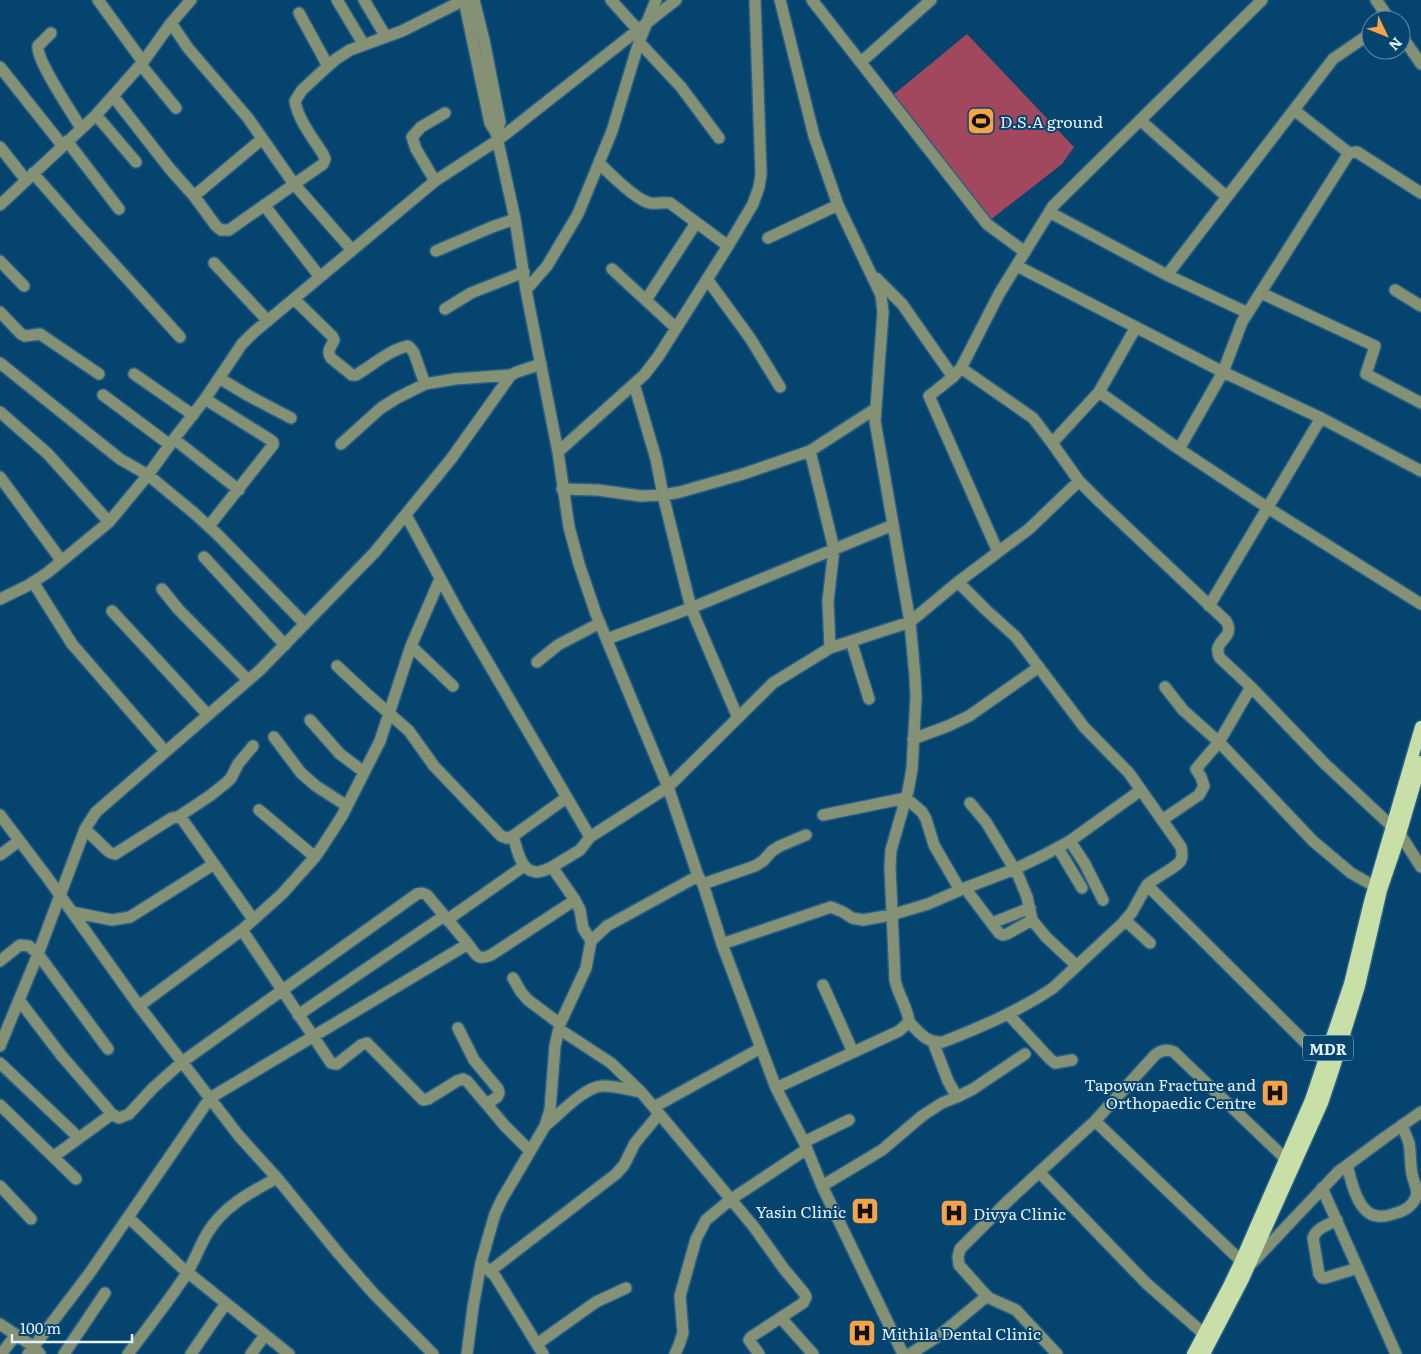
<svg xmlns="http://www.w3.org/2000/svg" width="1421" height="1354" font-family="Literata,serif">
<rect width="100%" height="100%" fill="#05446f"/>
<!-- green -->
<path fill="#a1475e" d="M967 34 1074 147 1062 164 989 221 893 95Z"/>
<g fill="none" stroke-linecap="round" stroke-linejoin="round">
<!-- minor casing -->
<g stroke="#296085" stroke-width="14">
<path id="minor" d="M98 0 143 62
M337 0 364 45
M364 0 386 37
M464 0 490 123 496 133 515 219 526 290 558 452 569 527 579 564 596 614 668 787 698 876 703 884 722 944 776 1088 804 1142 822 1186 903 1354
M474 0 484 40 500 122 496 133
M611 0 638 30
M812 0 987 224 1025 252
M1376 0 1390 20
M299 13 328 66
M171 23 188 48 248 118 294 184 352 250
M51 33 38 46C36 60 72 113 81 128
M1401 35 1421 64
M639 42 681 87 719 138
M861 62 931 0
M141 65 176 108
M0 67 62 145
M113 96 170 169 194 196 216 226 221 230H229L323 164 325 159 323 154C313 138 298 120 295 101L302 90 328 66 336 59 350 50 402 31 464 0
M1294 110 1349 153
M96 115 136 162
M1140 120 1227 197
M67 141 119 209
M0 147 26 180
M599 163C609 173 637 201 650 203 657 204 663 202 670 203L728 246
M33 173 75 221 180 337
M435 181 416 149 412 137 421 127 445 113
M194 196 262 139
M0 205 96 115 113 96 143 62 171 23 191 0
M264 205 320 277
M1049 212 1167 275 1333 59 1371 33
M768 238 838 205
M436 251 492 227 515 219
M0 261 24 286
M214 263 268 321
M1017 266 1223 372 1321 418 1421 471
M612 269 676 328
M1167 275 1248 313
M876 278 902 304 953 377 961 368 1033 418 1052 443
M707 279 750 338 780 387
M526 290 547 266 578 214 612 131 639 42 656 0
M1395 290 1421 306
M1261 293 1375 346 1366 374 1421 403
M294 299 332 336 334 340C331 347 326 351 331 358L352 375H356C373 365 389 350 408 346L412 350 414 353 425 384
M646 300 696 223
M445 309 471 293 524 272
M0 312 21 334 25 336 40 334 99 374
M0 363 120 459 148 475 194 513 217 534 305 624
M961 368 999 294 1053 206 1262 0
M134 374 193 415
M953 377 929 396 998 552
M219 378 249 396 291 418
M634 384 656 459 663 495 691 608 738 718
M1099 392 1136 327
M103 395 170 445
M205 399 269 439 273 442V445L209 526
M0 412 48 454 109 522
M174 439 239 490
M341 444 381 408 397 398 425 384 455 379 511 375
M1179 449 1223 372 1242 322 1349 153 1357 152 1421 193
M810 451 875 409
M558 452 644 375 658 357 728 246 753 204 759 187 761 174 755 0
M0 477 61 560
M562 489 598 490 641 496 663 495 680 492 743 474 810 451 834 549 828 601 830 648
M406 515 459 613 590 837 668 787 773 683 830 648 910 622 958 582 1029 529 1079 481
M204 557 285 645
M33 582 72 644 165 751
M958 582 986 610 1016 637 1084 727 1129 773 1181 847C1182 852 1183 856 1181 860 1178 867 1154 878 1147 885
M162 589 178 609 248 680
M0 599 27 586 47 573 109 522 148 475 174 439 205 399 242 344 253 333 435 181 498 140 676 0
M1209 606 1321 418
M112 611 208 715
M607 639 691 608 893 525
M851 641 869 699
M411 646 453 686
M537 662 558 645 600 623
M337 666 367 694 409 731 434 766 501 836 507 838 513 836 566 798
M1251 687 1325 764 1400 834 1421 867
M310 720 340 754 364 772
M274 737 301 773 316 786 347 806
M913 739 948 726 969 716 1039 667
M970 803 986 822 1018 875 1027 897 1032 920 1046 937 1077 966
M259 810 315 857
M0 815 47 877 139 1006 239 1136 277 1178 339 1254 374 1294 433 1354
M823 815 906 798 922 812 926 819 934 845 960 890
M178 817 211 795 227 782 231 778 238 764 253 746
M1162 820 1199 795 1204 786 1201 777 1196 769 1219 742 1183 710 1165 687
M85 829 108 851 111 853 115 854 172 818 178 817 182 819 253 919
M513 836C517 848 520 871 536 872 541 872 548 869 552 867
M590 837 580 850 552 867 575 900 580 910 583 928 591 941
M1070 841 1085 864 1103 900
M1058 848 1082 888
M0 855 19 841
M703 884 755 866 763 861 772 851 780 846 806 835
M965 888 999 933 1003 935 1007 934 1032 920
M1381 890 1351 873 1313 841 1219 742 1251 687 1220 658C1210 640 1237 639 1226 621L1100 502 1079 481 1052 443 1099 392 1179 449 1268 508 1421 604
M72 912 112 920 130 917 214 864
M447 920 524 866
M1125 920 1150 943
M992 923 1030 908
M242 930 331 1063 337 1064 361 1045 367 1043 423 1100 428 1099 457 1081 463 1079 467 1081 505 1126 530 1151
M722 944 831 907 843 912 852 918 863 920 891 915 928 904 965 888 1015 869 1044 855 1070 841 1141 790
M0 961 20 945 29 946 38 954 108 1049
M513 978 521 992 528 1000 560 1024
M823 985 853 1052
M19 1000 61 1055 112 1114 119 1118 129 1114 153 1088 182 1062 417 894 422 893 427 895 468 944
M139 1006 242 930 282 894 315 857 322 847 342 816 380 741 411 646 440 579
M1008 1014 1050 1059 1055 1063 1072 1060
M298 1015 444 916
M909 1022C920 1033 926 1043 943 1042 981 1027 1019 1011 1053 988L1123 923 1132 912 1147 885 1324 1061
M458 1028 474 1060 498 1089 499 1093 497 1097 487 1104
M559 1029 611 1063 641 1092 754 1227 784 1269 804 1293 806 1297 803 1303 751 1337 749 1340 759 1354
M933 1042 948 1081 957 1097
M0 1046 38 954 85 829 96 812 260 670 375 552 451 459 511 375 517 372 541 364
M0 1063 79 1138
M776 1088 899 1031 909 1022C908 1008 898 995 895 980L890 867 891 850 908 791 912 769 916 697 915 677 910 622 875 421 883 312 881 295 838 205 814 136 780 0
M0 1105 76 1179
M654 1107 761 1048
M1095 1121 1241 1261
M545 1126C559 1115 584 1087 602 1086 614 1085 629 1090 641 1092
M804 1142 849 1120
M53 1157 112 1114
M1347 1165C1351 1181 1358 1214 1377 1216 1383 1217 1391 1215 1396 1213 1405 1211 1413 1205 1416 1197 1419 1189 1413 1182 1412 1174 1410 1164 1411 1154 1409 1143 1407 1137 1404 1131 1402 1125
M1039 1172 1146 1283 1204 1334
M0 1186 31 1219
M822 1186 882 1150 922 1116 942 1103 957 1097 973 1089 1025 1054
M1322 1188 1396 1354
M128 1217 181 1267 289 1354
M1337 1220C1328 1225 1316 1228 1313 1238L1319 1274 1322 1278H1325L1358 1268
M1252 1263 1338 1172 1384 1138 1421 1112
M484 1266 495 1276 543 1354
M490 1271 616 1174 624 1165 635 1143 659 1114
M781 1318 813 1354
M0 1324 34 1347 40 1354
M537 1344 596 1302 626 1288
M1 1354 16 1335
M28 1354 89 1274 210 1098 468 944C476 955 478 961 491 955L575 900
M64 1354 105 1293
M128 1354C148 1327 169 1301 187 1273 195 1260 200 1245 208 1232 224 1206 251 1192 277 1178
M191 1354 226 1303
M251 1354 265 1335
M467 1354 473 1307 481 1263 490 1231 495 1214 502 1199 545 1126 550 1110 555 1046 560 1024 586 968 591 941 607 926 698 876
M675 1354 679 1345 683 1333 680 1296 696 1239 706 1220 730 1200 807 1149
M910 1354 940 1335 987 1296
M1057 1354 1016 1310 989 1298 983 1292 959 1265 958 1257 960 1249 1009 1200 1095 1121 1155 1055C1162 1050 1166 1049 1174 1052L1292 1165"/>
</g>
<!-- major casing -->
<g stroke="#296085" stroke-width="15">
<path id="major" d="M1193 1354 1228 1288 1241 1261 1311 1100 1350 984 1370 902 1421 727
M1204 1354 1243 1279 1322 1103 1333 1070 1359 986 1381 890 1400 834 1421 762"/>
</g>
<!-- minor -->
<use href="#minor" stroke="#859175" stroke-width="11"/>
<!-- major -->
<use href="#major" stroke="#c8e0a7" stroke-width="12"/>
</g>
<!-- icons -->
<defs>
<g id="stadium-square" transform="scale(1.4375)"><rect x="-9" y="-9" width="18" height="18" rx="4" fill="#f5a345" stroke="#05446f"/><path d="M0-5a6.5 5 0 1 0 0 10a6.5 5 0 1 0 0-10ZM-3.5-1.8h7v3.6h-7Z" fill="#111"/></g>
<g id="hospital-square" transform="scale(1.4375)"><rect x="-9" y="-9" width="18" height="18" rx="4" fill="#f5a345" stroke="#05446f"/><path d="M-5-5h3v3.5h4V-5h3V5h-3V1.5h-4V5h-3Z" fill="#111"/></g>
</defs>
<g fill-rule="evenodd">
<use href="#stadium-square" x="981" y="121"/>
<use href="#hospital-square" x="1275" y="1093"/>
<use href="#hospital-square" x="865" y="1211"/>
<use href="#hospital-square" x="954" y="1213"/>
<use href="#hospital-square" x="862" y="1333"/>
</g>
<g text-anchor="middle" dominant-baseline="central" stroke-width="4" stroke-linejoin="round" paint-order="stroke">
<!-- shield labels -->
<rect fill="#05446f" stroke="#a2bdd1" stroke-width="1" x="1303" y="1035.5" width="50" height="25" rx="4"/>
<g font-size="15" font-weight="bold" fill="#e5f1fb">
<text x="1328" y="1048">MDR</text>
</g>
<!-- poi labels -->
<g font-size="16" fill="#e5f1fb" stroke="#05446f" text-anchor="start">
<text x="1000" y="121">D.S.A ground</text>
<text x="1256" y="1084" text-anchor="end">Tapowan Fracture and<tspan x="1256" dy="18">Orthopaedic Centre</tspan></text>
<text x="846" y="1211" text-anchor="end">Yasin Clinic</text>
<text x="973" y="1213">Divya Clinic</text>
<text x="881" y="1333">Mithila Dental Clinic</text>
</g>
</g>
<!-- north arrow -->
<g transform="translate(1386 35) rotate(133)"><circle r="24" fill="#05446f" stroke="#5f89a7"/>
<path d="M0-4L9 19L0 12L-9 19Z" fill="#f5a345"/>
<text y="-8" font-size="14" font-weight="bold" text-anchor="middle" fill="#e5f1fb">N</text>
</g>
<!-- scale -->
<path d="M12 1334v8h120v-8" fill="none" stroke="#e5f1fb" stroke-width="2.5"/>
<text x="20" y="1334" font-size="15" fill="#e5f1fb" stroke="#05446f" stroke-width="4" paint-order="stroke">100 m</text>
</svg>
